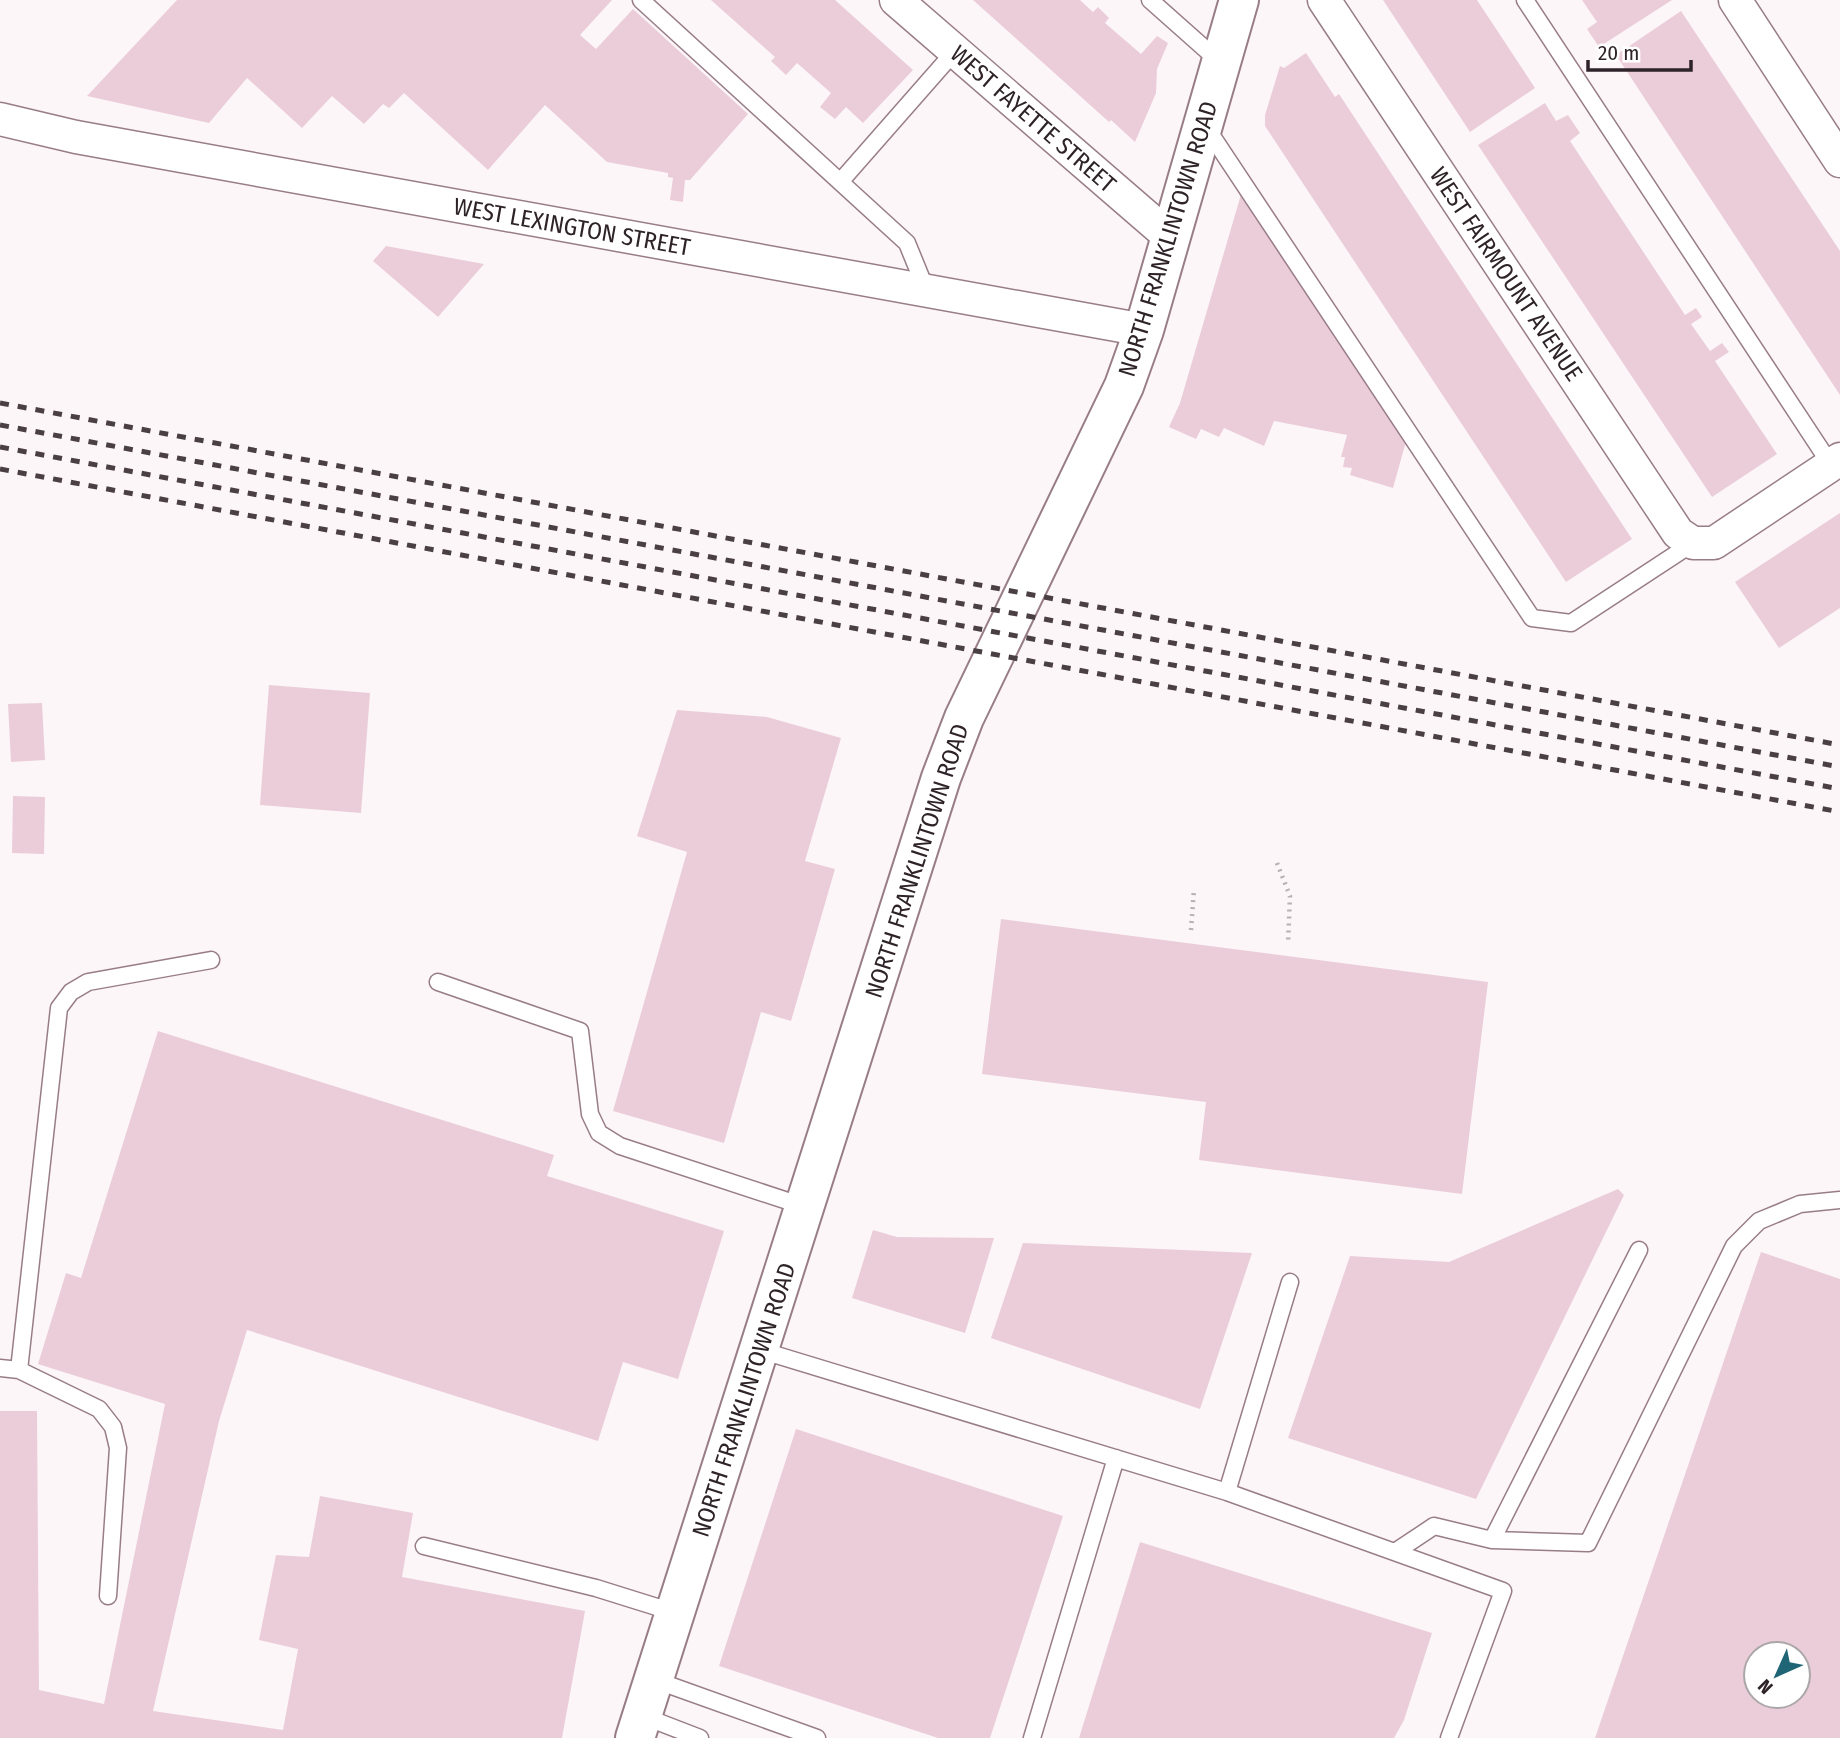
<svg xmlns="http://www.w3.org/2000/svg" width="1840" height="1738" font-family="'Fira Sans Condensed',sans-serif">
<rect width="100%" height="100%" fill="#fcf6f8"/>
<!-- building -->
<path fill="#ebcdd9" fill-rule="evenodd" d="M177 0H612L580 35 596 49 633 9 748 114 690 180H685L683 202 670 200 673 178 668 177V173L607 162 545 105 488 170 404 93 389 108 383 104 364 124 332 96 302 128 247 78 209 123 87 96Z
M711 0H835L913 70 863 123 846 107 835 119 820 107 831 93 797 63 786 75 771 61 775 57Z
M973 0H1080L1093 12 1098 7 1109 18 1105 23 1141 54 1157 36 1168 43 1157 69 1156 93 1135 142 1111 120 1109 122Z
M1383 0H1477L1535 88 1470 132Z
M1582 0H1672L1599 47 1587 29 1597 22Z
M1681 11 1840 251V395L1616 55Z
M1306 53 1335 97 1339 94 1632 539 1566 582 1265 126V115L1280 66 1284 68Z
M1545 103 1556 121 1568 115 1580 133 1570 141 1685 315 1696 308 1702 317 1691 324 1710 351 1722 343 1729 352 1715 361 1777 454 1712 497 1478 145Z
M1242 191 1415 447 1405 445 1393 488 1350 475 1352 468 1343 467 1345 457H1341L1347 435 1274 421 1264 446 1224 428 1219 437 1201 429 1196 439 1169 427 1180 403Z
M386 246 484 264 438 317 373 261Z
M1840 513V608L1779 648 1735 582Z
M269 685 370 693 361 813 260 805Z
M42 703 45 760 11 762 8 704Z
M677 710 767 717 841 738 805 861 835 869 791 1021 761 1012 724 1143 613 1111 687 852 637 836Z
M13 796 45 797 44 854 12 853Z
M1001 919 1488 982 1462 1194 1199 1160 1206 1102 982 1074Z
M158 1031 554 1155 547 1176 724 1231 678 1379 623 1362 598 1441 247 1330 219 1421 153 1711 283 1730 298 1649 259 1640 276 1555 309 1557 320 1496 413 1513 402 1577 585 1611 562 1738H0V1411H37L39 1690 104 1704 165 1404 38 1364 66 1273 81 1278Z
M1618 1189 1624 1195 1476 1499 1288 1438 1350 1256 1449 1262Z
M873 1230 897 1237 994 1238 965 1333 852 1298Z
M1023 1243 1252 1253 1200 1409 991 1338Z
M1761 1252 1840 1279V1738H1595ZM1756 1654H1798V1696H1756Z
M796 1429 1063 1516 990 1738H938L719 1666Z
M1140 1542 1432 1633 1404 1720 1394 1738H1079Z"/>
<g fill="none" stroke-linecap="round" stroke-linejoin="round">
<!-- service casing -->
<g stroke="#987d88" stroke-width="19">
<path id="service" d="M641 0 907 243 927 292
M1150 0 1221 63
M1525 0 1831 465
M1206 127 1532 618 1571 623 1693 543
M840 182 955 51
M438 982 580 1031 590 1114 599 1133 620 1146 806 1207
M760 1350 1227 1492 1503 1591 1449 1738
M0 1368 19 1370 59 1008 71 992 88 982 211 960
M19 1370 99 1409 113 1427 118 1448 108 1596
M1227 1492 1290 1282
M1492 1540 1588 1543 1734 1246 1759 1221 1800 1204 1840 1200
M424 1546 596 1588 676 1613
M1395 1552 1434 1526 1492 1540 1639 1250
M655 1680 817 1738
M643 1716 700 1738
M1032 1738 1116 1458"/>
</g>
<!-- minor casing -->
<g stroke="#987d88" stroke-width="35">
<path id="minor" d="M896 0 1170 237
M1324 0 1678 533 1693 543H1714L1840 459
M1735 0 1840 161
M0 119 76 137 1144 330"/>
</g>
<!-- tertiary casing -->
<g stroke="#987d88" stroke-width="42">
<path id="tertiary" d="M635 1738 941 778 964 718 1124 386 1144 330 1239 0"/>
</g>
<!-- path -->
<path stroke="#b8b0b3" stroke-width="4.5" stroke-dasharray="2 5" stroke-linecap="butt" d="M1277 863 1290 896 1288 944
M1191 930 1194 889"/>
<!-- service -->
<use href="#service" stroke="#fff" stroke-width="16"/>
<!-- minor -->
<use href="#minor" stroke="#fff" stroke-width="32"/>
<!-- tertiary -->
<use href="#tertiary" stroke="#fff" stroke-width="38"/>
<!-- rail -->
<path stroke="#4a4044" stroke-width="5" stroke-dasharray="9 9" stroke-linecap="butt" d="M0 403 1840 745
M0 425 1840 767
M0 447 1840 789
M0 469 1840 812"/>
</g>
<g text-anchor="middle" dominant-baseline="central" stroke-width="5" stroke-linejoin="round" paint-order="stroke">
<!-- street labels -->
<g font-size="24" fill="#2e2328" stroke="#fff">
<text transform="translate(1033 119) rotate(41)">WEST FAYETTE STREET</text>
<text transform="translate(572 227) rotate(10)">WEST LEXINGTON STREET</text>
<text transform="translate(1168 239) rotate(-73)">NORTH FRANKLINTOWN ROAD</text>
<text transform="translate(1506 274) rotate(56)">WEST FAIRMOUNT AVENUE</text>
<text transform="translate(917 861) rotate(-72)">NORTH FRANKLINTOWN ROAD</text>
<text transform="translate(744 1400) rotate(-72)">NORTH FRANKLINTOWN ROAD</text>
</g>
</g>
<!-- north arrow -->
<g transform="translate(1777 1675) rotate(225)"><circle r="33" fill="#ffffff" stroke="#aba7a9" stroke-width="2"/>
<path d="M0-5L12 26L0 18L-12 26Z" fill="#206576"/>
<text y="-10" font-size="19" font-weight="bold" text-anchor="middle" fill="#2e2328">N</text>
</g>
<!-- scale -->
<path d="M1588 60v10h103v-10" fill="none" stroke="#2e2328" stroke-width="3.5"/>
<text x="1598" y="60" font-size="21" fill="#2e2328" stroke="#ffffff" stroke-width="5" paint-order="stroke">20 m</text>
</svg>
